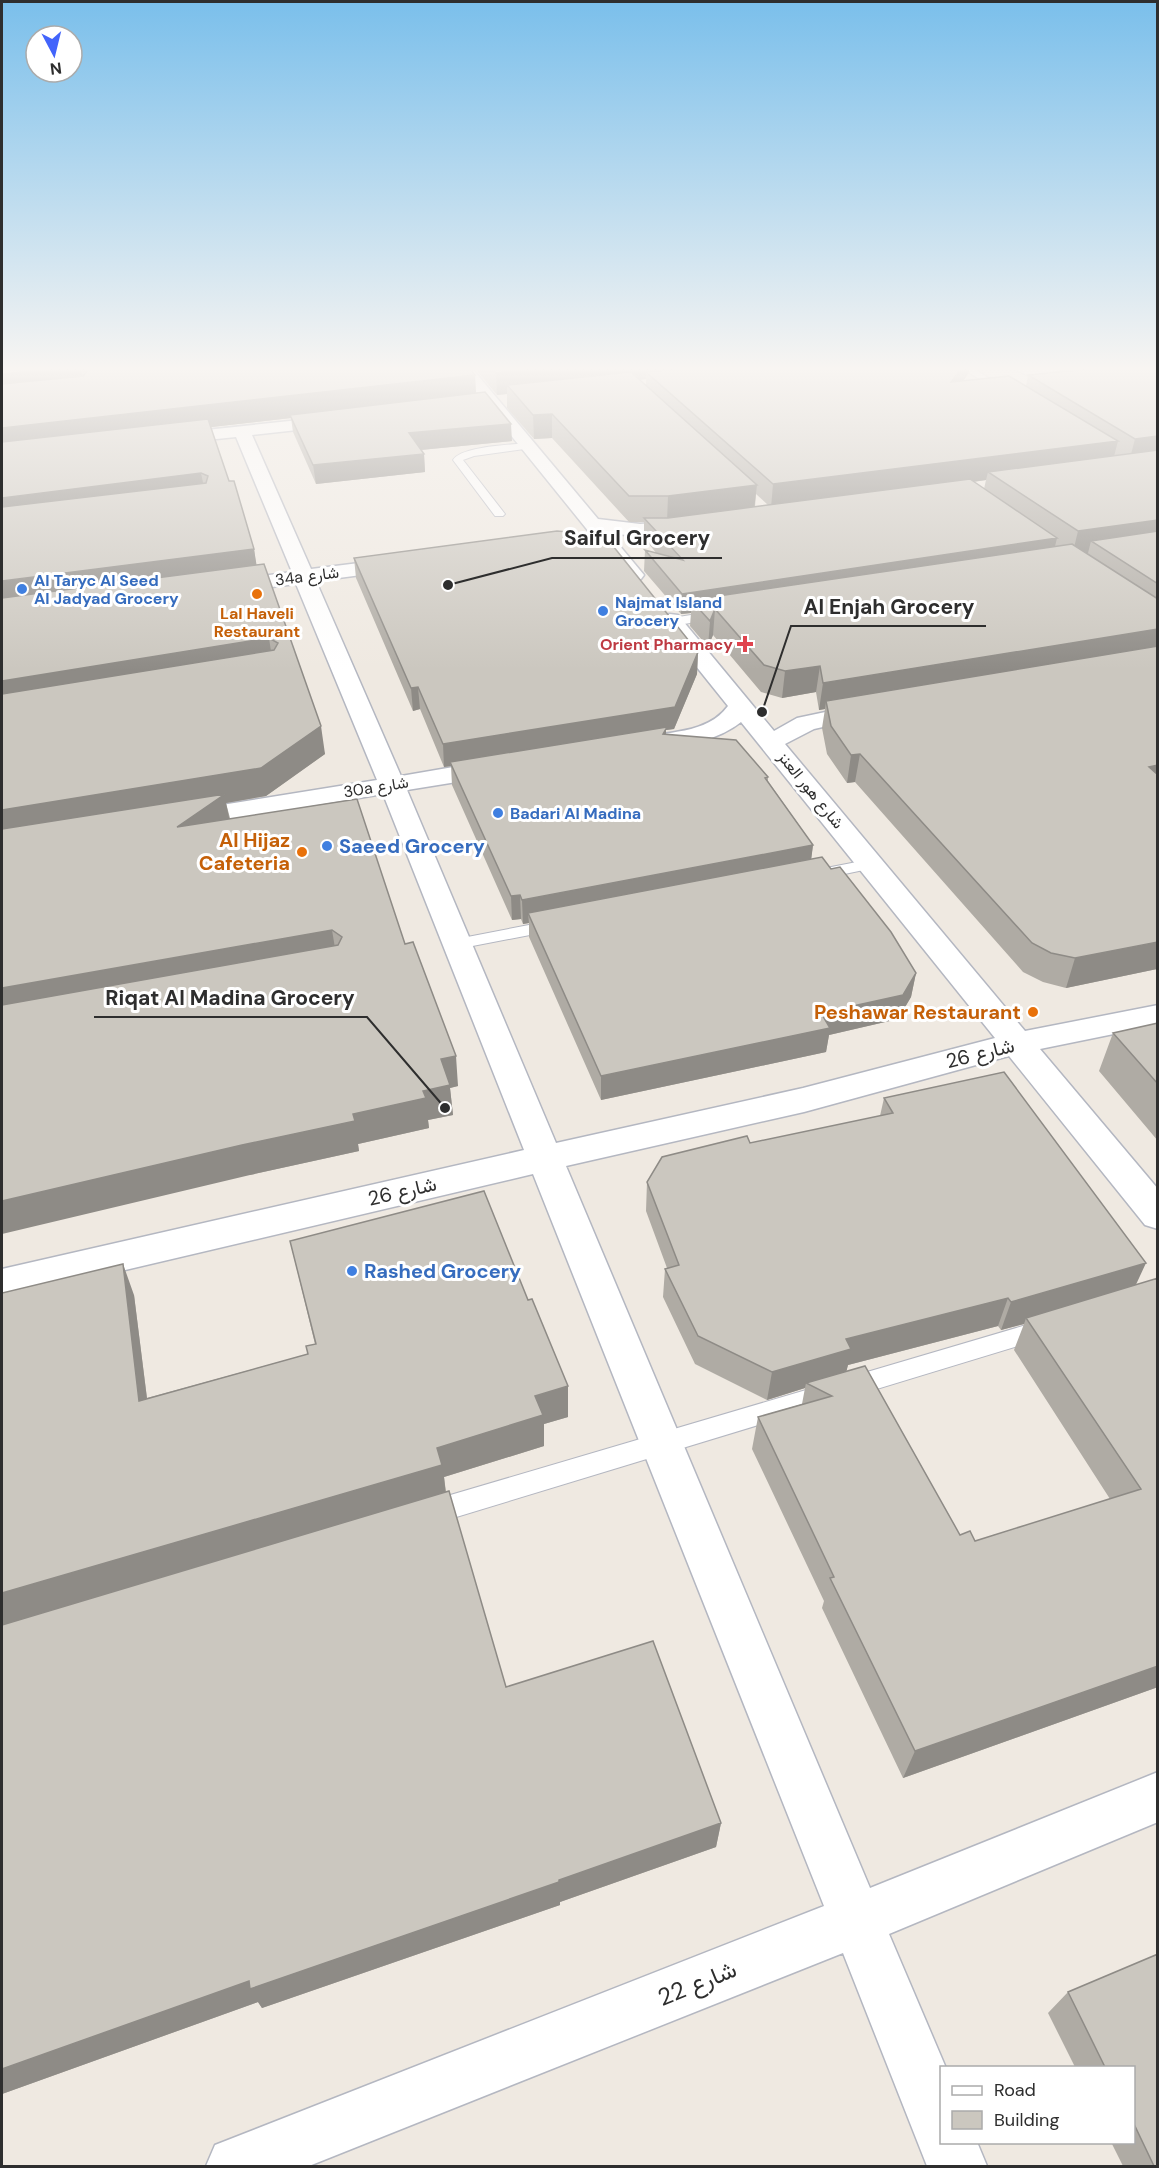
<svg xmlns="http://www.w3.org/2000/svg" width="1159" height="2168" font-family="'DM Sans',Vazirmatn,sans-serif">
<rect width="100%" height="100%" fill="#efe9e1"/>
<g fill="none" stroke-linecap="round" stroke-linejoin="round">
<!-- service casing -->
<g stroke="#b4b7c1" stroke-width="2">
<path id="service" d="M959 366H970L1010 392 1002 394Z
M1006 366H1020L1030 370 1057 366H1084L1029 376Z
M528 443 532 444V448L474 456 463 460 505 514 503 516H495L453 460C462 446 511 445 528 443Z
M716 611 722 615 720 618 672 626 666 622 672 618Z
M872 859 878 861 880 864 878 867 816 880 808 875 816 870Z
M555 920 561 921 564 925 561 929 457 949 451 948 448 944 451 940 457 939Z
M1043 1320 1051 1322 1055 1329 1051 1336 430 1525 421 1521 417 1513 421 1505 430 1501Z"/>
</g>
<!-- minor casing -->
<g stroke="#b4b7c1" stroke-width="3">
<path id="minor" d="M455 366H470L598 519 640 524 689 521 696 523 699 527 696 531C669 538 637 537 609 533L644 575 641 579H627Z
M337 416 345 421 343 425 252 435 311 569 399 558 406 560 409 564 406 568 399 570 316 581 401 776 494 760 503 763 507 768 503 773 494 776 407 790 556 1143 803 1088 995 1038 741 722C713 744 677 746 643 751L634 749 631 744 634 739C665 731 707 735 728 706L659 620 662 615 670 614 678 615 774 731 797 718 868 703 876 705 880 710 876 715 814 729 785 744 1025 1031 1158 1005V1025L1040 1049 1158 1189V1229L1145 1225 1009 1056 804 1112 566 1166 870 1888 1158 1772V1822L889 1934 946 2068H942V2142H977L987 2166H927L843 1953 309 2166H206L215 2145 824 1906 533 1174 2 1299V1269L524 1150 383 794 184 827 175 825 171 819 175 813 184 811 377 780 296 584 224 593 217 591 214 587 217 583 224 581 292 572 236 437 168 444 162 443 159 439 162 435 168 434Z"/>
</g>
<!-- service -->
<use href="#service" fill="#fff" fill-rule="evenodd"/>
<!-- minor -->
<use href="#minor" fill="#fff" fill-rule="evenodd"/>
</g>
<!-- wall -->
<path fill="#afaba4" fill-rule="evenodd" d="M2 366H468L475 375 476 393 512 441 421 450 424 454 425 472 316 484 293 432 291 418 211 427 229 481 254 549 256 565 325 754 266 796 226 803 230 818 405 944 458 1086 450 1088 453 1115 428 1120 429 1128 358 1144 359 1151 250 1175Z
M473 366H970L968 374 963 381 1026 386 1028 375 1158 366 1157 969 1066 988 1043 982 1023 972 855 782 847 783 827 754 822 728 825 709 819 710 816 692 782 698 761 692 713 635 708 647 690 626 691 613 681 614 644 571 645 550 657 554 644 538V522H629L552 438 534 439 507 408V394L497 395ZM646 379V386L639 380ZM986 480 984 489 974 482ZM756 494 768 505 755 507Z
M354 558 698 652 697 674 674 729 666 730V735L768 777V781L813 845 811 859 831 869 916 973 911 997 898 1019 829 1035 826 1052 601 1100 529 937V923L523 924 521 919 512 920 452 785 451 766 444 767 420 709 413 711 356 578Z
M1158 1023V1141L1099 1071 1113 1033Z
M884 1098 1136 1285 1158 1278V1687L903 1778 822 1608 824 1601 752 1449 758 1417 802 1404 805 1388 767 1400 695 1364 663 1297 665 1269 667 1268 646 1211 647 1182 750 1143 880 1116ZM1024 1324 1014 1350 1110 1499 975 1541 960 1535 846 1371 848 1365 998 1326 1001 1330Z
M290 1241 568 1417 544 1424V1446L444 1477 446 1492 506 1687 721 1823 716 1847 560 1902V1905L262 2008 258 2002 2 2094V1293L134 1295 147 1398 308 1354 315 1344Z
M1158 1954V2166H1123L1111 2142H1134V2067H1075L1048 2013 1068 1992Z"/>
<!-- shaded-wall -->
<path fill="#8e8b86" d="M63 366H97L87 371 80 367 85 388 2 396V374Z
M565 366H768L646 372V379L514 393 507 385V394L497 395 496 373Z
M963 366H970L968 374 947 404 951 382Z
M475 375 476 396 290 415 291 418 2 451V428Z
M552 414V438L534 439 533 415Z
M511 424 512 441 410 451 409 433Z
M1158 436V459L1129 462 1135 439Z
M1118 441 1112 464 988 472 986 480 771 508 773 484Z
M424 454 425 472 316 484 313 465Z
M201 473 206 497 2 522V498Z
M757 485 754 510 667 522 668 496Z
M1158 520V544L1091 541 1088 553 1072 556 1078 531Z
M1057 538 1052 559 691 600V613L681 614 682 594Z
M254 549 258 574 2 609V581Z
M715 609 713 635 708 647 710 621Z
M1158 629V654L826 701 825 709 819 710 823 683Z
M269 638 273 665 2 711V681Z
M698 652 697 674 674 729 666 730V749L450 762 451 766 444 767 443 744Z
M820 666 816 692 782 698 785 671Z
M418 687 420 709 413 711 411 688Z
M321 726 325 754 266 796 226 803 230 822 2 842V810Z
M860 754 855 782 847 783 851 755Z
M1158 765V792L1149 767Z
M813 845 810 869 528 913 529 923 523 924 522 900Z
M520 895 521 919 512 920 511 896Z
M332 930 337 960 2 1021V988Z
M1158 942 1157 969 1066 988 1075 958Z
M916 973 911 997 898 1019 829 1035 826 1052 601 1100V1076L821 1013Z
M456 1056 458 1086 450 1088 453 1115 428 1120 429 1128 358 1144 359 1151 250 1175 2 1234V1201L353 1114 423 1091 441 1059Z
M1146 1263 1133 1291 1026 1318 1024 1324 1001 1330 1011 1302Z
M123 1264 134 1295 151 1431 139 1401Z
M1008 1298 998 1326 848 1365 845 1377 806 1383 805 1388 767 1400 772 1372 846 1339Z
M568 1386V1417L544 1424V1446L444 1477 446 1495 2 1627V1593L437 1448 535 1396Z
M1158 1666V1687L903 1778 915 1751Z
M721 1823 716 1847 560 1902V1905L262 2008 258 2002 2 2094V2069L249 1981 559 1880Z"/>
<!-- building -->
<path fill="#cbc7bf" stroke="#8e8b86" stroke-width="1.5" d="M2 366H468L475 375 2 428V384L83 376 87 371 80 367 2 374Z
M490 366H565L496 373Z
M706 366H963L951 382 1009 376 1118 441 773 484 646 372Z
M1120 366H1158V436L1135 439 1028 375Z
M631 372 757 485 668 496H629L552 414 533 415 507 385Z
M485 392 511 424 409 433 424 454 313 465 290 415Z
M208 419 229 481H234L254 549 2 581V507L206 483 208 476 201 473 2 498V442Z
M1158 450V520L1078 531 988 472Z
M970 479 1057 538 682 594 645 550 683 560 644 518H668Z
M557 531 579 533 609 541 698 652 675 707 443 744 418 687 411 688 354 558Z
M1158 531V584L1091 541Z
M1072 544 1158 599V629L823 683 820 666 785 671 764 665 715 609 710 621 691 600Z
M264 564 321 726 261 768 2 810V694L274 650 278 643 269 638 2 681V598Z
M1158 646V765L1149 767 1158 775V942L1075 958 1051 953 1032 943 860 754 851 755 831 726 826 701Z
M667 727 663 734 736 740 768 777 765 778 813 845 522 900 520 895 511 896 450 762Z
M225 794 177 827 357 799 405 944 413 942 456 1056 441 1059 450 1085 423 1091 426 1098 353 1114 355 1121 242 1145 2 1201V1005L338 945 342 937 332 930 2 988V829Z
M822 857 831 869 840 867 891 932 916 973 903 995 821 1013 830 1028 601 1076 528 913Z
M1158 1023V1084L1113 1033Z
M1004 1072 1146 1263 1011 1302 1008 1298 846 1339 851 1349 772 1372 698 1336 665 1269 679 1265 647 1182 662 1157 747 1136 750 1143 893 1113 884 1098Z
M484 1191 528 1300 532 1299 568 1386 535 1396 543 1415 437 1448 442 1465 2 1593V1293L123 1264 139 1401 308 1354 306 1346 316 1344 290 1241Z
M1158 1278V1666L915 1751 830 1578 834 1577 758 1417 832 1396 806 1383 865 1366 960 1535 970 1531 975 1541 1141 1489 1026 1318Z
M449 1491 506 1687 653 1641 721 1823 559 1880V1882L250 1989 249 1981 2 2069V1625Z
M1158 1954V2166H1154L1134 2124V2067H1105L1068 1992Z"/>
<!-- sky -->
<linearGradient id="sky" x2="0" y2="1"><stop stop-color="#7abfeb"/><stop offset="0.55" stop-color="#f8f5f2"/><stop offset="1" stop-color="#f8f5f2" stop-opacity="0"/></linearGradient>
<rect width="1159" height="670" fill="url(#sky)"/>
<!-- markers -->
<g fill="#3f7fe0" stroke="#fff" stroke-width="2">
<circle cx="22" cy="589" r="6"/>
<circle cx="603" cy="611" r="6"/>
<circle cx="498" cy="813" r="6"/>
<circle cx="327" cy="846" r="6"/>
<circle cx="352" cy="1271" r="6"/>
</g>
<g fill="#e8710a" stroke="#fff" stroke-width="2">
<circle cx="257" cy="594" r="6"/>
<circle cx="302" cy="852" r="6"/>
<circle cx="1033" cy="1012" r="6"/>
</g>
<path fill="#e0444e" stroke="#fff" stroke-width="2" d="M742 635h6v6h6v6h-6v6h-6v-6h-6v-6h6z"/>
<g text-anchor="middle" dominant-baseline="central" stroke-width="6" stroke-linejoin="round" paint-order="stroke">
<!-- far-street labels -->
<g font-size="16" fill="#2e2e2e" stroke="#fff">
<text transform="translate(307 576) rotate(-7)">34a شارع</text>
<text transform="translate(376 787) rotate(-9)">30a شارع</text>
<text transform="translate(811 790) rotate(51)">شارع هور العنز</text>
</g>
<!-- far-shop labels -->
<g font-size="16" font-weight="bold" fill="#366cbe" stroke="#fff" text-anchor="start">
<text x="34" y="580">Al Taryc Al Seed<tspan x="34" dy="18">Al Jadyad Grocery</tspan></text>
<text x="615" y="602">Najmat Island<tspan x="615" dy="18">Grocery</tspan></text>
<text x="510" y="813">Badari Al Madina</text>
</g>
<!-- far-food labels -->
<g font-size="16" font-weight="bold" fill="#c56008" stroke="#fff">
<text x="257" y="613">Lal Haveli<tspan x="257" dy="18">Restaurant</tspan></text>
</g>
<!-- far-health labels -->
<g font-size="16" font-weight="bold" fill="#be3a42" stroke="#fff" text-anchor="end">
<text x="733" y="644">Orient Pharmacy</text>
</g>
<!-- food labels -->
<g font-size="20" font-weight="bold" fill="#c56008" stroke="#fff" text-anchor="end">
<text x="290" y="840">Al Hijaz<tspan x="290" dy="23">Cafeteria</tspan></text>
<text x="1021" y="1012">Peshawar Restaurant</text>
</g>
<!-- shop labels -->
<g font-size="20" font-weight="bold" fill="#366cbe" stroke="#fff" text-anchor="start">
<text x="339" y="846">Saeed Grocery</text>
<text x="364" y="1271">Rashed Grocery</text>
</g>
<!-- street labels -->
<g font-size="20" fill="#2e2e2e" stroke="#fff">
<text transform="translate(980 1053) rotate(-14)">شارع 26</text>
<text transform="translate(402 1191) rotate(-13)">شارع 26</text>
</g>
<!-- near-street labels -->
<g font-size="24" fill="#2e2e2e" stroke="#fff">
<text transform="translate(697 1983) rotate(-22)">شارع 22</text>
</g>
</g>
<!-- callouts -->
<path fill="none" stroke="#2e2e2e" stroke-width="2" d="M448 585L552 558H722M762 712L791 626H986M445 1108L367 1017H94"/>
<g fill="#2e2e2e" stroke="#fff" stroke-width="2">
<circle cx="448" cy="585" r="6"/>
<circle cx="762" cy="712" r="6"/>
<circle cx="445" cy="1108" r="6"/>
</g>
<g font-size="21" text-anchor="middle" font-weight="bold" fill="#2e2e2e" stroke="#fff" stroke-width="6" stroke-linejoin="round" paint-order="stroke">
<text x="637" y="545">Saiful Grocery</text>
<text x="889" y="614">Al Enjah Grocery</text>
<text x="230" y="1005">Riqat Al Madina Grocery</text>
</g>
<!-- border -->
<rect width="1159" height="2168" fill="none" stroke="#2e2e2e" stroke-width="6"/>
<!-- legend -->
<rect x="940" y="2066" width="195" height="78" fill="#ffffff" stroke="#ababab" stroke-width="1.5"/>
<rect x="952" y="2086" width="30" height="9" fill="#ffffff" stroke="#ababab" stroke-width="1.5"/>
<text x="994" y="2096" font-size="18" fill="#2e2e2e">Road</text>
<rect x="952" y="2111" width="30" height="18" fill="#cbc7bf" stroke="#ababab" stroke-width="1.5"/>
<text x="994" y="2126" font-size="18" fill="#2e2e2e">Building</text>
<!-- north arrow -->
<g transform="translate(54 54) rotate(173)"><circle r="28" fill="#ffffff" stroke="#ababab" stroke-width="1.5"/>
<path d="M0-4.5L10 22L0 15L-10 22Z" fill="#4264fb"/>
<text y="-9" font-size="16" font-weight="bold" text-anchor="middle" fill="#2e2e2e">N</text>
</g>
</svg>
